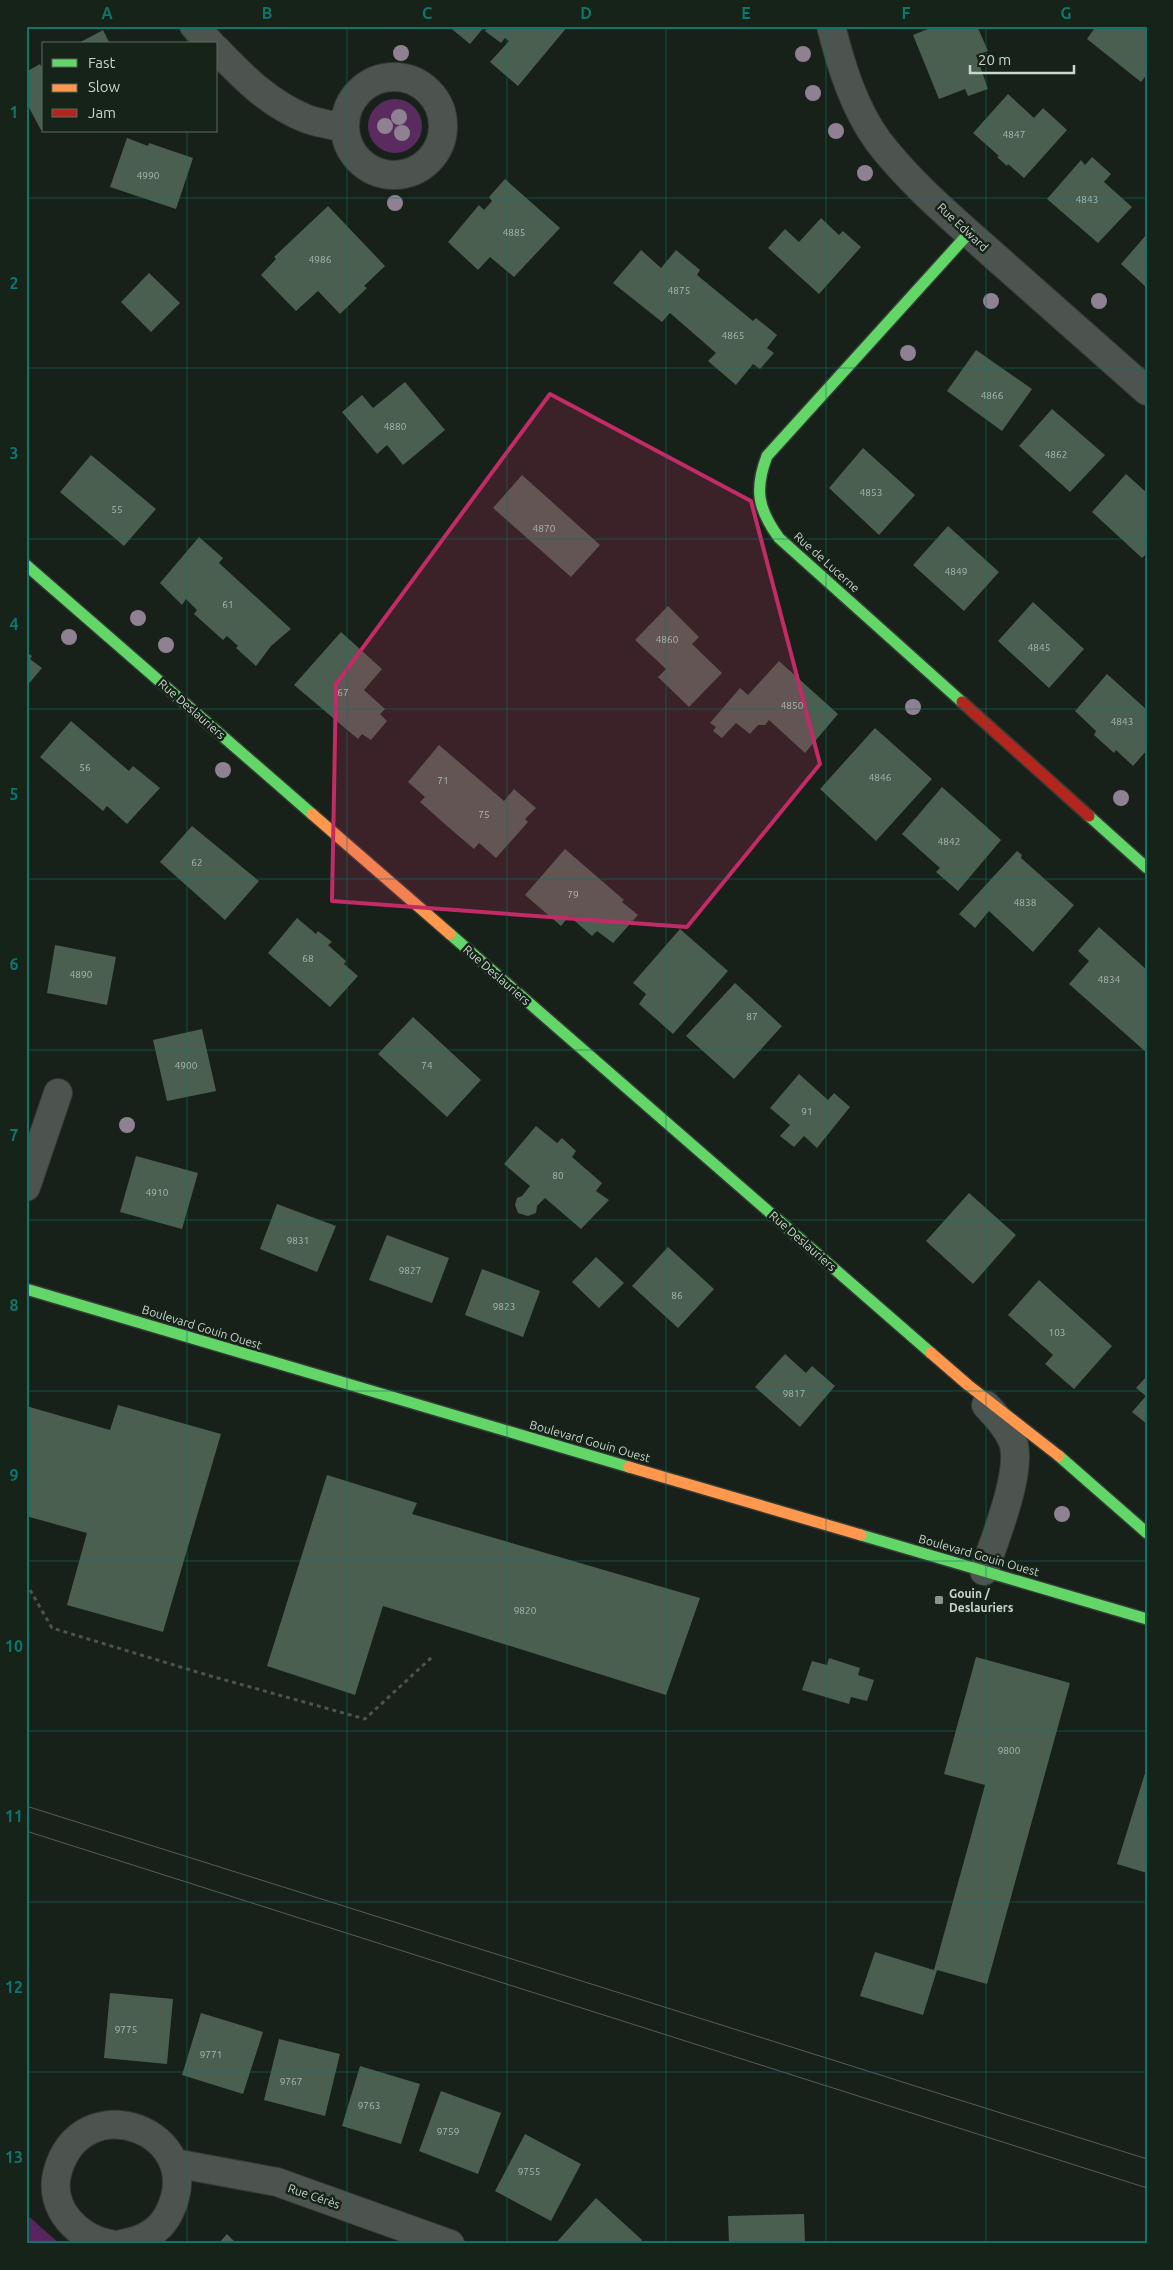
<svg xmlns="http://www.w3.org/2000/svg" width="1173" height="2270" font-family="Ubuntu,sans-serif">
<rect width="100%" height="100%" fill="#18201a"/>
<!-- green -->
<path fill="#592b5f" d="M368 126a27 27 0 1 1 54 0a27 27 0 1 1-54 0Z"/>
<!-- forest -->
<path fill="#58255f" d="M26 2214 60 2244H26Z"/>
<!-- building -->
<path fill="#4b5f50" d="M448 26H485L470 44Z
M489 26H568L518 86 490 62 509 41 505 38 501 43 485 31Z
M935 26H977L988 51 976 55 988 89 968 96 965 89 939 99 913 35Z
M1096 26H1147V74L1141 82 1087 39Z
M103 30 110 44H77Z
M40 64 44 71V128L41 130 26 102V72Z
M1008 94 1034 118 1043 108 1067 130 1024 178 1008 164 1007 166 997 157 999 156 973 133Z
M127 138 148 146 149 143 193 158 176 209 110 187Z
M1092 157 1111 174 1104 182 1132 207 1098 243 1047 199 1081 160 1085 165Z
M505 179 560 228 514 277 490 257 478 270 448 242 479 205 484 210 492 201 489 197Z
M328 206 385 266 364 286 367 288 340 314 318 291 296 311 261 275 276 259 274 257Z
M821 218 839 235 843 231 861 247 819 294 768 248 785 229 799 242Z
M1147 234V288L1121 264Z
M641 250 661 268 676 250 700 270 697 275 753 321 756 318 777 335 767 348 774 353 760 369 753 364 736 385 708 361 716 353 670 313 662 322 613 283Z
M149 273 180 303 151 332 121 302Z
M976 350 1032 389 1002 431 947 391Z
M405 382 445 430 403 465 387 445 377 454 342 412 362 395 373 408Z
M1052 409 1105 455 1070 492 1019 446Z
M863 448 915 495 879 535 829 488Z
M91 455 156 509 124 546 60 492Z
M1126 474 1147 493V553L1142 558 1092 512Z
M522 475 600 545 571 577 493 508Z
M948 526 999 572 964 611 913 565Z
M199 537 223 558 219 563 291 629 271 646 256 666 236 648 238 646 227 636 223 640 194 614 197 610 186 599 182 605 160 583Z
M1033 602 1084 649 1049 688 998 641Z
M668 606 699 637 692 644 722 673 689 707 658 677 666 669 635 640Z
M341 632 382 669 364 690 385 709 380 714 387 721 371 740 362 734 358 739 294 685Z
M26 652 32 656 30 659 42 668 26 687Z
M779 661 838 714 805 753 769 720 765 725H758L750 734 736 723 722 738 713 731 716 727 710 723 740 688 748 695Z
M1107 674 1147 710V750L1133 766 1116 750 1114 753 1094 735 1096 731 1075 711Z
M71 721 129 771 133 766 160 788 127 824 107 806 103 811 40 757Z
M875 728 932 779 876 841 820 789Z
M439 745 504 801 514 789 536 808 525 819 528 822 496 858 479 843 474 849 447 826 420 802 425 797 408 782Z
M942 787 1001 840 958 891 936 872 940 868 902 834Z
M192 826 259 881 225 920 160 862Z
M565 849 624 900 622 902 638 915 613 943 597 931 592 936 569 916 561 926 525 895Z
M1017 851 1022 855 1021 858 1074 905 1033 952 989 911 975 928 959 914Z
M297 918 316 934 318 931 332 942 328 945 346 961 344 964 358 976 330 1007 268 953Z
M1099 927 1147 970V1053L1069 984 1089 961 1078 951Z
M680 929 728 971 673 1034 639 1004 646 994 633 983Z
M55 945 116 957 107 1005 47 993Z
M735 983 782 1026 734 1079 686 1036Z
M413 1017 481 1080 447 1117 378 1054Z
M202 1029 216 1091 167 1101 153 1040Z
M799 1074 828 1100 834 1093 850 1107 817 1148 804 1136 794 1147 780 1136 790 1125 770 1108Z
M536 1126 557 1143 562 1138 576 1151 572 1157 602 1183 596 1191 609 1200 581 1229 545 1198 537 1206 536 1213 528 1216 518 1213 515 1205 517 1198 522 1196 530 1186 504 1164Z
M136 1156 198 1173 182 1229 120 1212Z
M969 1193 1016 1235 973 1284 926 1241Z
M277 1204 336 1226 317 1272 260 1249Z
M387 1235 449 1258 432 1303 369 1280Z
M668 1247 714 1289 678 1328 632 1286Z
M596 1257 624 1283 599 1308 572 1282Z
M482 1269 540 1291 523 1337 465 1315Z
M1039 1280 1112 1346 1074 1389 1045 1364 1053 1355 1008 1315Z
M785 1354 806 1373 812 1366 835 1386 800 1427 755 1387Z
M1147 1376V1424L1132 1412 1146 1396 1136 1388Z
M118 1405 221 1434 163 1632 67 1605 87 1533 26 1516V1406L110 1430Z
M327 1475 417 1503 412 1514 700 1598 666 1695 383 1606 355 1695 267 1666Z
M976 1657 1070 1683 987 1984 937 1970 923 2015 860 1996 875 1952 934 1970 985 1785 944 1774Z
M829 1658 860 1668 858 1675 874 1680 867 1701 851 1697 849 1704 802 1690 812 1661 827 1665Z
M1146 1770H1147V1873L1117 1864Z
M110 1993 173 1999 167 2064 104 2058Z
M201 2013 263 2032 243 2094 182 2075Z
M279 2039 340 2054 325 2116 264 2100Z
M360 2066 420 2084 401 2144 342 2126Z
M441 2091 501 2113 478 2174 419 2151Z
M525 2134 581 2164 551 2221 495 2191Z
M596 2198 642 2240 638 2244H555Z
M804 2214 805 2244H729L728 2216Z
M227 2234 237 2244H218Z"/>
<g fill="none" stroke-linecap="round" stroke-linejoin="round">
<!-- street casing -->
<g stroke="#343a35" stroke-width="30">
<path id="street" d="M194 26 211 44
M831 26C841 66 854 108 878 141 910 183 952 218 991 253 1043 299 1095 345 1147 391
M216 49C244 78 269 104 307 119 318 123 332 125 344 128
M345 126a49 49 0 1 1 98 0a49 49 0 1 1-98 0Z
M26 1187 58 1093
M984 1571C994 1541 1023 1471 1013 1442 1007 1427 996 1416 986 1405
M174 2163 277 2182 450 2244
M110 2244C78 2238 49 2209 57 2174 80 2083 210 2131 169 2213 160 2232 141 2241 121 2244"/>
</g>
<!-- fast casing -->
<g stroke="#343a35" stroke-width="14">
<path id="fast" d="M26 565 312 814
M962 702 779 538C758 509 754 490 767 456L969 233
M1089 816 1147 868
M450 934 931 1353
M26 1289 629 1467
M1059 1456 1147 1533
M861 1535 1147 1619"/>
</g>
<!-- slow casing -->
<g stroke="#343a35" stroke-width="14">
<path id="slow" d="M312 814 450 934
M931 1353 968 1385 1059 1456
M629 1467 861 1535"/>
</g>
<!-- jam casing -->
<g stroke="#343a35" stroke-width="14">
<path id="jam" d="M962 702 1089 816"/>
</g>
<!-- path -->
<path stroke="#4e534f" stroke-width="3" stroke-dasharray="4 4" stroke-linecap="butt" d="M26 1583 52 1628 207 1675 365 1719 432 1657"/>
<!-- street -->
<use href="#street" stroke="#4d534e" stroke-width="28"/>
<!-- fast -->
<use href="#fast" stroke="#63d668" stroke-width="11"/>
<!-- slow -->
<use href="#slow" stroke="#ff974d" stroke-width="11"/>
<!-- jam -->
<use href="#jam" stroke="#b3261e" stroke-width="11"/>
<!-- tram -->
<path stroke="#585c59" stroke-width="1" d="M26 1806 1147 2159
M26 1831 1147 2188"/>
</g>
<!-- trees -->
<g fill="#908192">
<circle cx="401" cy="53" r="8"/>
<circle cx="803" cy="54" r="8"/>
<circle cx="813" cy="93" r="8"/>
<circle cx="399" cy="117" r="8"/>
<circle cx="385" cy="126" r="8"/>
<circle cx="836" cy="131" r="8"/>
<circle cx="402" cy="133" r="8"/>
<circle cx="865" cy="173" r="8"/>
<circle cx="395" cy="203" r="8"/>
<circle cx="991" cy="301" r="8"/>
<circle cx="1099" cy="301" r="8"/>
<circle cx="908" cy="353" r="8"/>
<circle cx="138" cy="618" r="8"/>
<circle cx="69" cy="637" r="8"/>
<circle cx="166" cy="645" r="8"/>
<circle cx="913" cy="707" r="8"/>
<circle cx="223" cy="770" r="8"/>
<circle cx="1121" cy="798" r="8"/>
<circle cx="127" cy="1125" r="8"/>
<circle cx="1062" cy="1514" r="8"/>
</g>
<!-- marked area -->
<path fill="#c32b66" fill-opacity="0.2" stroke="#c32b66" stroke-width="4" stroke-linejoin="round" d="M550 394 751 501 820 764 687 927 332 901 336 684Z"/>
<!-- grid -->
<path fill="none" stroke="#0f766e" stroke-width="1" stroke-opacity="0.55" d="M187 26V44M347 26V2244M507 26V2244M666 26V2244M826 26V2244M986 26V2244M187 131V2244M26 198H1147M26 368H1147M26 539H1147M26 709H1147M26 879H1147M26 1050H1147M26 1220H1147M26 1391H1147M26 1561H1147M26 1731H1147M26 1902H1147M26 2072H1147"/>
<!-- markers -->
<rect fill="#8c958e" stroke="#152318" stroke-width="2" x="934" y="1595" width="10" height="10" rx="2.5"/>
<g text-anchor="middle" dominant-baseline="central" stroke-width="5" stroke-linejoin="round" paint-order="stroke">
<!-- number labels -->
<g font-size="10" fill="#abb7ae">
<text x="1014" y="134">4847</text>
<text x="148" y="175">4990</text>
<text x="1087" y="199">4843</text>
<text x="514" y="232">4885</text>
<text x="320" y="259">4986</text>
<text x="679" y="290">4875</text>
<text x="733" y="335">4865</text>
<text x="992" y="395">4866</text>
<text x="395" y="426">4880</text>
<text x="1056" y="454">4862</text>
<text x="871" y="492">4853</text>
<text x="117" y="509">55</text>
<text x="544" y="528">4870</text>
<text x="956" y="571">4849</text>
<text x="228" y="604">61</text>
<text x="667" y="639">4860</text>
<text x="1039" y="647">4845</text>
<text x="343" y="692">67</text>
<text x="792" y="705">4850</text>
<text x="1122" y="721">4843</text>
<text x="85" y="767">56</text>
<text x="880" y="777">4846</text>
<text x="443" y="780">71</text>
<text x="484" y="814">75</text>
<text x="949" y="841">4842</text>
<text x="197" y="862">62</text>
<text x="573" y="894">79</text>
<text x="1025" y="902">4838</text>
<text x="308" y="958">68</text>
<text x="81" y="974">4890</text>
<text x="1109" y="979">4834</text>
<text x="752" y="1016">87</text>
<text x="186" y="1065">4900</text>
<text x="427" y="1065">74</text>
<text x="807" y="1111">91</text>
<text x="558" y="1175">80</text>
<text x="157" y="1192">4910</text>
<text x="298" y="1240">9831</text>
<text x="410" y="1270">9827</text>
<text x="677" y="1295">86</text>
<text x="504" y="1306">9823</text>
<text x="1057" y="1332">103</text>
<text x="794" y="1393">9817</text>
<text x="525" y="1610">9820</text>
<text x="1009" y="1750">9800</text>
<text x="126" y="2029">9775</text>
<text x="211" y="2054">9771</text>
<text x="291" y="2081">9767</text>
<text x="369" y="2105">9763</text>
<text x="448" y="2131">9759</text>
<text x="529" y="2171">9755</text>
</g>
<!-- street labels -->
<g font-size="12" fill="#cbd4cd" stroke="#152318">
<text transform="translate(963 227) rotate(43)">Rue Edward</text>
<text transform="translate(827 562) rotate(42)">Rue de Lucerne</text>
<text transform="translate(192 709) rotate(41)">Rue Deslauriers</text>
<text transform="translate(497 975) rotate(41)">Rue Deslauriers</text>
<text transform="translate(803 1241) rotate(41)">Rue Deslauriers</text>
<text transform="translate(202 1327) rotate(17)">Boulevard Gouin Ouest</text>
<text transform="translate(590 1441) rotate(16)">Boulevard Gouin Ouest</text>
<text transform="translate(979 1555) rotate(16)">Boulevard Gouin Ouest</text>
<text transform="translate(314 2196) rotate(19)">Rue Cérès</text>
</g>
<!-- poi labels -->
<g font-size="12" font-weight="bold" fill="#cbd4cd" stroke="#152318" text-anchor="start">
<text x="949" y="1593">Gouin /<tspan x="949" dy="14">Deslauriers</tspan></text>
</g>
</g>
<!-- border -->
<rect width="1173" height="2270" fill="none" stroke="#152318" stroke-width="55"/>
<!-- legend -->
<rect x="42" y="42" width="175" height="90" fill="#152318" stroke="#5e6a60"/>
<rect x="52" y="59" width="25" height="8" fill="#63d668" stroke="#5e6a60"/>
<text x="88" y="68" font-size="15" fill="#cbd4cd">Fast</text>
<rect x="52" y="84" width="25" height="8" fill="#ff974d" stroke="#5e6a60"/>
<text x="88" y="92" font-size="15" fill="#cbd4cd">Slow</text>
<rect x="52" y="109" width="25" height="8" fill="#b3261e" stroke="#5e6a60"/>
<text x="88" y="118" font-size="15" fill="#cbd4cd">Jam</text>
<!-- scale -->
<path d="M970 65v8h104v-8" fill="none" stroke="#cbd4cd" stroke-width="2.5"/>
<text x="978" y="65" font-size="15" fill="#cbd4cd" stroke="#152318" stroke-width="4" paint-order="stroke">20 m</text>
<rect x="28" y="28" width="1118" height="2214" fill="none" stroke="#0f766e" stroke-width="2"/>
<g font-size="16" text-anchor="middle" font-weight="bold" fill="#0f766e">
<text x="107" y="19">A</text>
<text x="267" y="19">B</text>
<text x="427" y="19">C</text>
<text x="586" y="19">D</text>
<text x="746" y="19">E</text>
<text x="906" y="19">F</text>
<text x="1066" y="19">G</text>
<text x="14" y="118">1</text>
<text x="14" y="289">2</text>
<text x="14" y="459">3</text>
<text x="14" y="630">4</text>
<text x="14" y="800">5</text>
<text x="14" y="970">6</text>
<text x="14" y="1141">7</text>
<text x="14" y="1311">8</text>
<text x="14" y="1481">9</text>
<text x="14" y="1652">10</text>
<text x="14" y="1822">11</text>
<text x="14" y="1993">12</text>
<text x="14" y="2163">13</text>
</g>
</svg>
